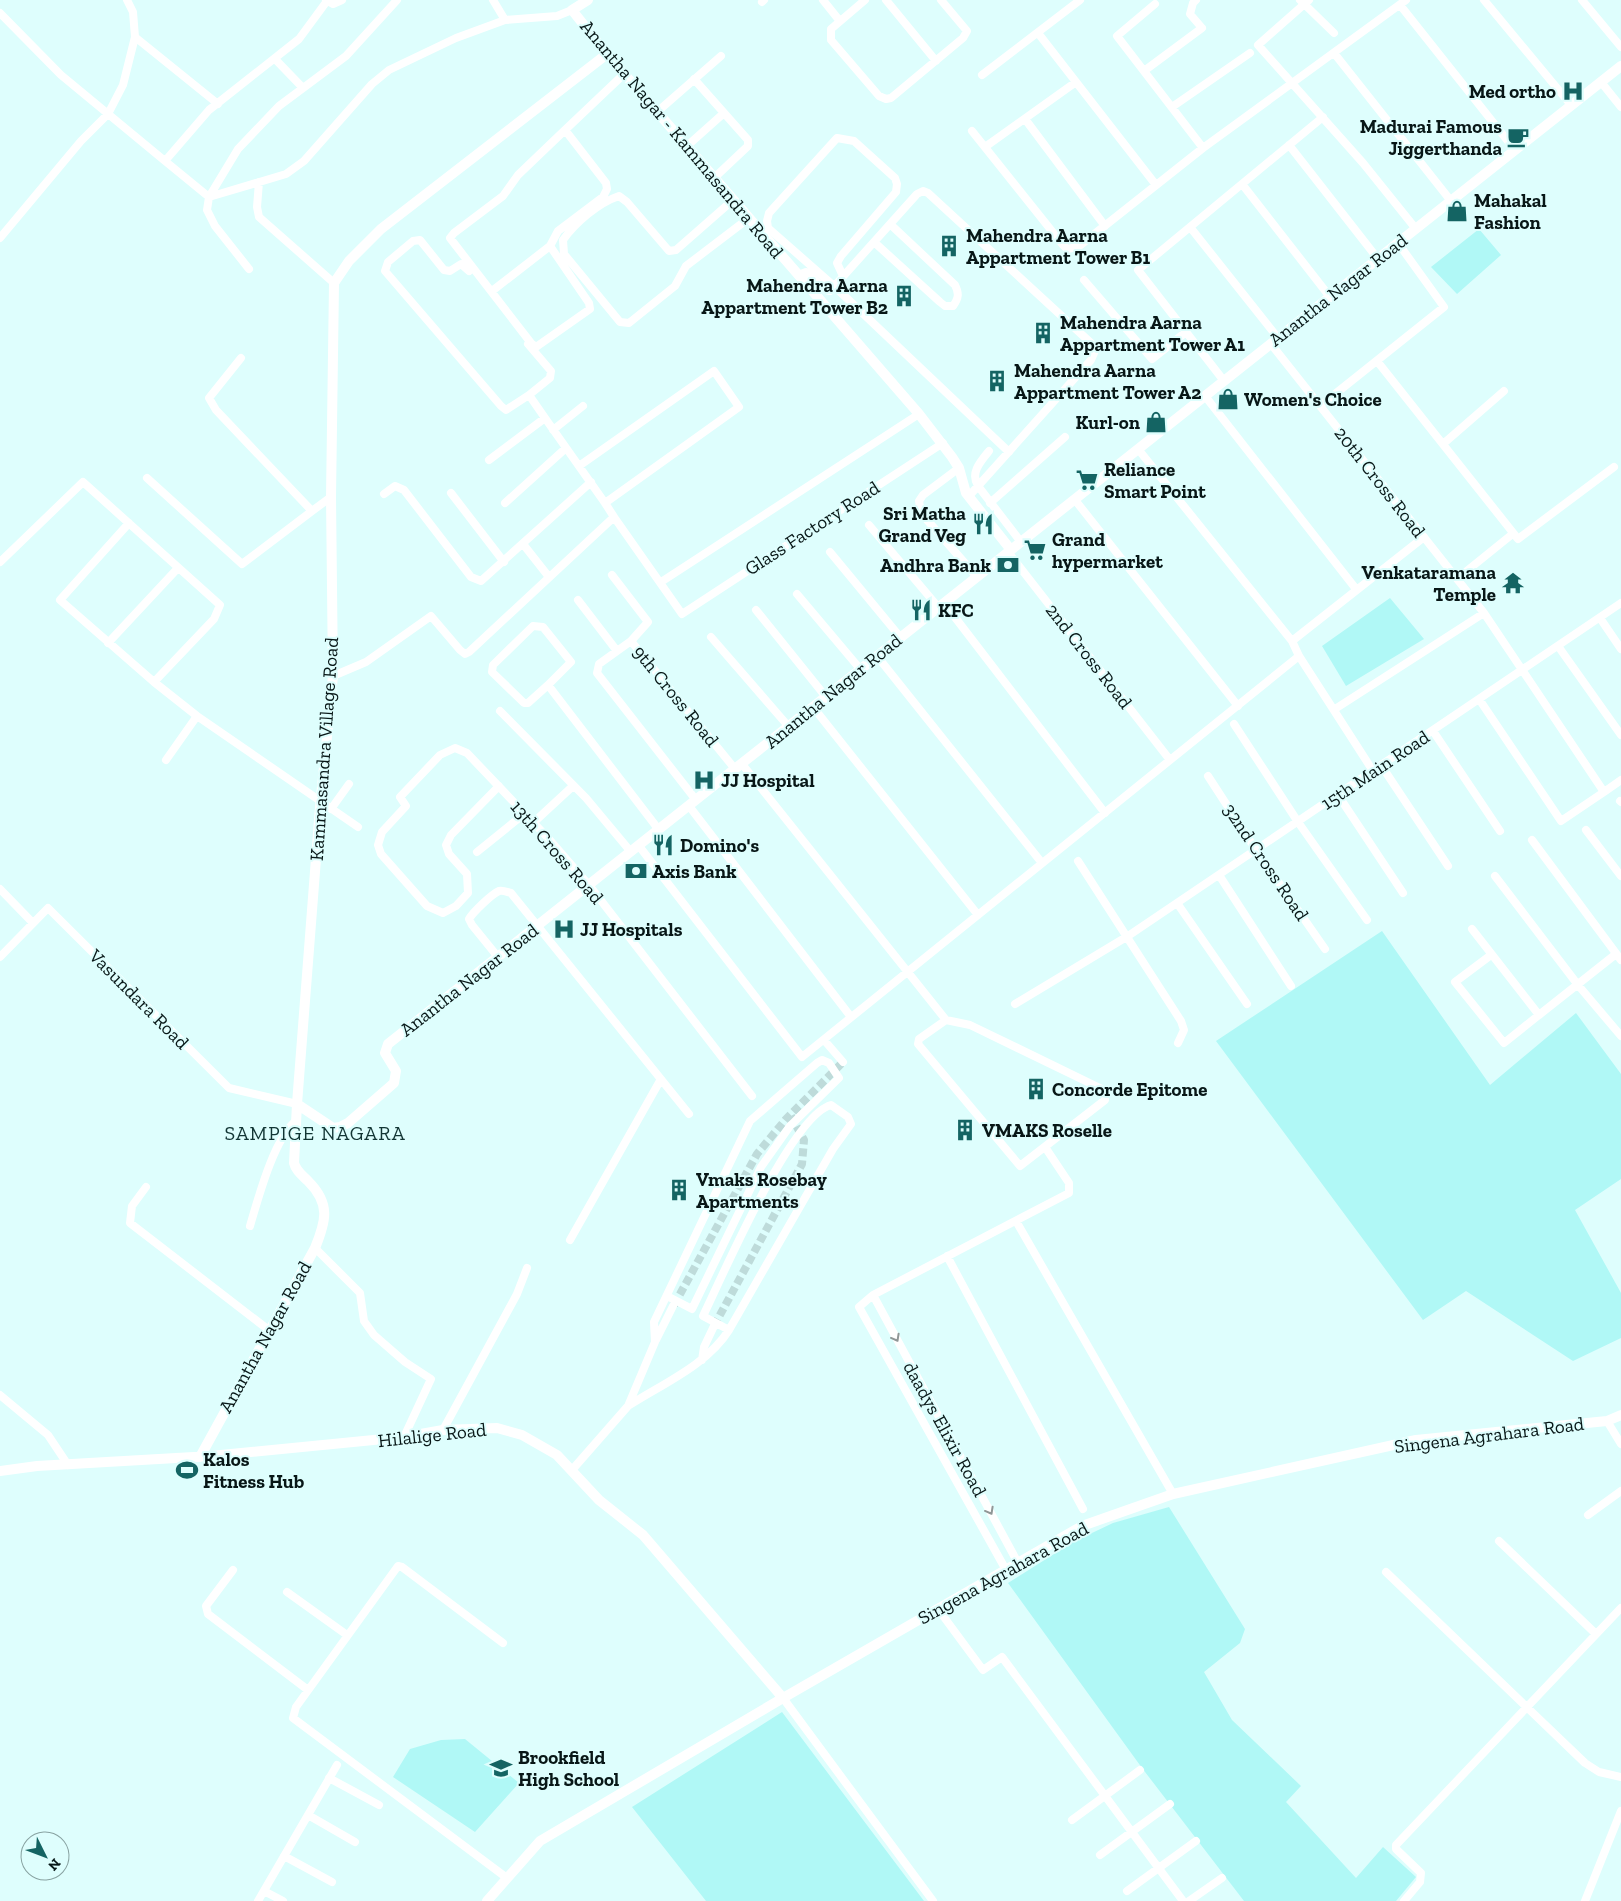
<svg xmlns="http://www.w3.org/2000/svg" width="1621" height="1901" font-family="'Zilla Slab',serif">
<rect width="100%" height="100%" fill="#defefd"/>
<!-- green -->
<path fill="#b0f8f6" d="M1479 229 1501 255 1457 294 1431 267Z
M1390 598 1424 639 1346 686 1322 646Z
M1382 931 1490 1085 1576 1013 1621 1074V1179L1575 1210 1621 1293V1338L1573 1361 1466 1291 1423 1320 1216 1041Z
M1169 1507 1245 1629 1240 1643 1204 1672 1232 1720 1301 1786 1286 1802 1356 1878 1383 1847 1416 1877 1396 1901H1244L1142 1768 1008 1583 1073 1542 1113 1523Z
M782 1712 924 1901H706L632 1807Z
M465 1739 519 1783 475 1832 393 1777 410 1749 441 1740Z"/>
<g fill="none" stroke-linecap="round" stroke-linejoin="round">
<!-- minor-tunnel -->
<path stroke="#bedbda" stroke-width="8" stroke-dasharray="8 4" stroke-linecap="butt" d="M674 1305 757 1154 786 1119 843 1062
M714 1326 802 1164 804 1140 791 1116"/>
<!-- minor -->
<path stroke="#fff" stroke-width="8" d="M127 0 133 12 135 37 218 104
M326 0 333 4 342 0
M493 0 505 20
M823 0 839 20
M865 0 831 29V40L879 96 886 99 891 98 963 38 967 31 941 0
M886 0 936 61
M1300 0 1334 33
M1309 0 1258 45 1363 163 1416 229
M1484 0 1571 105
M1582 0 1621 47
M762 2 764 0
M1155 4 1117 36 1203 148
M1400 5 1515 150
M0 13 61 75 165 161
M1038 33 1156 185
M1334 53 1451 201
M275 59 303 88
M1144 71 1202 28 1190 14 1193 3 1196 0
M982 75 1080 0
M694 79 748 140V146L714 178
M1601 82 1621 107
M1172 107 1250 53
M657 112 721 56
M1025 119 1105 226
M565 130 518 175 503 196 454 233 450 238 531 343 536 347 590 309 589 303 550 246 558 231 603 197 607 189 606 183 565 130 624 74
M972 131 1063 245 1067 249 1078 247 1203 148 1406 0
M1289 145 1378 259
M687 146 724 113
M985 147 1076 82
M259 182 257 207 259 217 334 283
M1242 184 1330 297
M209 197 286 174 304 161 372 84 389 70 456 38 505 20 557 16 572 10
M209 197 165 161 209 110 299 39 327 1
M733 200 676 250 669 251 627 202 619 196C598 203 575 223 563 240L564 254 620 322 629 323 675 286 686 266 749 218
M1190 227 1278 338
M0 238 81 141 108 114 123 85 135 37
M874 242 940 302 945 306H953C959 298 959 293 955 285L890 224
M249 269 215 226 207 210 209 197 238 149 279 106 346 56 397 0
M469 271 461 264 450 271 444 270 420 240 413 241 388 262 385 271 501 406 506 410 529 395 545 418
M798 275 806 272 826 290 830 291 917 194 923 191 928 193 1091 343 1095 351 1091 360 978 486 1021 542
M843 276 837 263 841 256 896 192 897 184 895 178 854 141 837 138 769 213 767 221 768 228 834 286 1009 452
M1084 280 1152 359 1186 332
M492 291 550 246
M528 344 551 371 550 378 529 395
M1271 344 1484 613 1604 792 1561 821 1479 699
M1377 361 1518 539 1614 467
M1224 381 1138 270 1323 117
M1205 396 1356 589
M1320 406 1444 307 1398 243
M553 430 583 406
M1443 444 1504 391
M1138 449 1292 641 1299 656 1373 771
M489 460 545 418 605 503
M959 468 923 495 919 501 921 513 977 577
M147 478 242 564 312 511 216 410 209 398 241 358
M451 493 504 562
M384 494 395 486 404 490 471 577 481 581 591 482
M969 496 978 486C970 473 980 462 989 451
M1075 500 1238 706
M505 503 566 448
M990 503 1065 437
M312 511 331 497
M614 517 682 614 943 443
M129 523 60 600 154 682 197 716 358 827
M869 525 939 608
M523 544 549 577
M830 552 901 638
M1008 552 1170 760
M0 562 83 482 220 605 214 619 154 682
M612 575 648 622 631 641 735 769
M1458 578 1510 536
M661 582 919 414
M797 594 861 670
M578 600 617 651
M944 603 1105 813
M756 610 826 697
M1600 618 1621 649
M711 637 789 727
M631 641 599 664 597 673 696 800
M1292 641 1424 537
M108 643 178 568
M1558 646 1621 735
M877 656 1042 863
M333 676 366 662 431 616 460 650 465 654 469 652 614 517 605 503 739 407 714 371 579 466
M548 685 571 662 543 627 533 626 493 665 492 672 524 703H528L548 685 659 830
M813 707 978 915
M1335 709 1484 613
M500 711 586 798 631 852
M1234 724 1298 822 1367 920
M1433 731 1500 831
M166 760 197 716
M742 764 946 1020 970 1025 1104 1090 1105 1100 1020 1166 918 1044 919 1039 946 1020
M1381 765 1448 866
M1208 776 1256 850 1325 949
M499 786 451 835 446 845 449 854 467 874 468 893 456 906 443 913 427 906 381 854 378 845 382 832 406 806 400 797 440 755 455 748 467 753 549 839 589 885 752 1096
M1604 792 1621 780
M1338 795 1403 893
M1620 801 1621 802
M689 806 851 1017
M331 809 349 784
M533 823 573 786
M1586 830 1621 876
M1532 840 1621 960
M639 846 802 1057 1299 656
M477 852 524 814
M1078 861 1181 1021 1184 1030 1178 1043
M1219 875 1291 986
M1495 876 1578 985 1621 1036
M0 889 33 923
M1177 903 1247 1004
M1472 929 1539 1015 1616 954
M1491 955 1455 982 1504 1043 1539 1015
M0 957 48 908 229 1088 297 1104
M498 957 472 925 469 919C473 912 492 894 499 891 503 890 507 892 511 893L689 1114
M1015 1004 1128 936 1621 603
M824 1040 843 1062
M146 1187 132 1206 130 1223 270 1331
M1016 1221 1173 1494
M250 1226C258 1199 274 1138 296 1121
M570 1240 661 1079
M315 1248 360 1293 364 1321 374 1335 405 1362 431 1379 404 1437
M947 1256 1083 1509
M873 1295 1018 1563
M656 1340 673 1306
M702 1360 704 1347 714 1326
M0 1395 48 1435 68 1465
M628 1406C662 1384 707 1365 729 1330L833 1149 851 1124 848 1117 831 1105C791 1116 723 1275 703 1316L729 1330
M1607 1421 1621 1444
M443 1430 517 1294 527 1268
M572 1470 628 1406 655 1342 654 1322 750 1121 817 1063 822 1060 829 1063 839 1078 790 1126 761 1167 692 1309 667 1296
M1588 1515 1621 1491
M1499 1541 1596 1634
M233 1570 206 1606 208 1614 308 1690
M1006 1570 859 1307 873 1295 1069 1193V1183L1045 1147
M1386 1572 1585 1763 1599 1772 1621 1777
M287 1592 347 1635
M938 1609 983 1670 1002 1657 1183 1901
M503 1643 402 1567 398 1566 296 1707 293 1718 507 1878
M783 1698 933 1901
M329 1778 379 1805
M308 1815 355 1842
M1072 1820 1140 1770
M1100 1855 1170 1804
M284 1856 332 1882
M264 1891 283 1901
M1127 1891 1196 1841
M258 1901 337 1765
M1189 1901 1222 1878
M1404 1901 1420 1882 1421 1873 1396 1849V1845L1621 1608
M1585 1901 1621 1811"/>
<!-- tertiary -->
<path stroke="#fff" stroke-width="10" d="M588 0 572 10 607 54 919 414 952 457 959 468 966 493 1011 550
M297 1104 320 807 333 676 331 497 334 283 349 261 381 229 607 54
M200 1457 315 1248C326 1221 331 1204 308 1181 302 1175 296 1171 294 1163L297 1104 333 1128 340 1127 348 1123 394 1083 396 1071 385 1053 388 1044 1621 66
M0 1471 37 1466 211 1456 404 1437 443 1430 497 1428 522 1435 557 1455 599 1500 643 1535 783 1698
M487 1901 540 1841 783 1698 1082 1526 1173 1494 1416 1440 1607 1421 1621 1415"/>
</g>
<!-- one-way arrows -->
<defs><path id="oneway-chevron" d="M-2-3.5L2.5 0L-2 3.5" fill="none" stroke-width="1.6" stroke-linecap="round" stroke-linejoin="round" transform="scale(1.25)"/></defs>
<g stroke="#909797">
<use href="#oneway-chevron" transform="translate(896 1338) rotate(61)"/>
<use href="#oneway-chevron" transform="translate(990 1511) rotate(61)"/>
</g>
<!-- icons -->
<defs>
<g id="hospital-bare" transform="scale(1.725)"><path d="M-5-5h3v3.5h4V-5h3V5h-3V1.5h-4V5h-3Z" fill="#146463" stroke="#defefd" stroke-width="2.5" paint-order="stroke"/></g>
<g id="cafe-bare" transform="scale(1.725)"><path d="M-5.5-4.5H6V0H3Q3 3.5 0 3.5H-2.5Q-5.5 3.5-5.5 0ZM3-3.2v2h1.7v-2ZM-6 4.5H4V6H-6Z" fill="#146463" stroke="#defefd" stroke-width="2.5" paint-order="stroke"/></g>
<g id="shop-bare" transform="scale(1.725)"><path d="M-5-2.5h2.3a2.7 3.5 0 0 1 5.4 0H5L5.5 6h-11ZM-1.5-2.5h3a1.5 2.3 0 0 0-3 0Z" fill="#146463" stroke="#defefd" stroke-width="2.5" paint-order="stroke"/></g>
<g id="building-bare" transform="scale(1.725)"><path d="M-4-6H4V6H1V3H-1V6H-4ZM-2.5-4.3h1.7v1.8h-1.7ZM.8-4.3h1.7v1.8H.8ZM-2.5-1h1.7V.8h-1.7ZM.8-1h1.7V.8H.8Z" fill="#146463" stroke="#defefd" stroke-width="2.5" paint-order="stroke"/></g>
<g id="supermarket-bare" transform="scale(1.725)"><path d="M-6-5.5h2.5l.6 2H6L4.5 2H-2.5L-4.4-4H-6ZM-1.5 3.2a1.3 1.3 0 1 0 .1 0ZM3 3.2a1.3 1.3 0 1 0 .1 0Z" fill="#146463" stroke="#defefd" stroke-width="2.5" paint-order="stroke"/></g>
<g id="restaurant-bare" transform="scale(1.725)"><path d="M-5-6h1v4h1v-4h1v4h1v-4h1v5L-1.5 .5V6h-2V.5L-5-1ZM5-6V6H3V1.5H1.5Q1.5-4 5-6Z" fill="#146463" stroke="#defefd" stroke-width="2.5" paint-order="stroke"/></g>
<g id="bank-bare" transform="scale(1.725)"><path d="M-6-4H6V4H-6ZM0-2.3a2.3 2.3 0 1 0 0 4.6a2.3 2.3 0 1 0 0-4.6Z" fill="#146463" stroke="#defefd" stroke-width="2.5" paint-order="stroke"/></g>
<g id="temple-bare" transform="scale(1.725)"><path d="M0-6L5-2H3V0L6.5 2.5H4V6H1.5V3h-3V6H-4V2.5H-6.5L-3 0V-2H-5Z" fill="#146463" stroke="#defefd" stroke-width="2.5" paint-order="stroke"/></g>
<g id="stadium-bare" transform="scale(1.725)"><path d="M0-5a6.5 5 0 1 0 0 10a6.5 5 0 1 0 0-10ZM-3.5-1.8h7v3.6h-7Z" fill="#146463" stroke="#defefd" stroke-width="2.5" paint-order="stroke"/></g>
<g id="school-bare" transform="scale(1.725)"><path d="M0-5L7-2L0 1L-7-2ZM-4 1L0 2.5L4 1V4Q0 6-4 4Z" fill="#146463" stroke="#defefd" stroke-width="2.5" paint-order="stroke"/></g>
</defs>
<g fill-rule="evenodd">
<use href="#hospital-bare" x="1573" y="91"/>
<use href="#cafe-bare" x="1518" y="137"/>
<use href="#shop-bare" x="1457" y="211"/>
<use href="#building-bare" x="949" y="246"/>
<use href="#building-bare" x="904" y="296"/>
<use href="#building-bare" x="1043" y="333"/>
<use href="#building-bare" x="997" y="381"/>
<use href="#shop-bare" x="1228" y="399"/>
<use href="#shop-bare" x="1156" y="422"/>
<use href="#supermarket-bare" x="1087" y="480"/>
<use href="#restaurant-bare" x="983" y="524"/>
<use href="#supermarket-bare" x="1035" y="550"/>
<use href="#bank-bare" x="1008" y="565"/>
<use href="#temple-bare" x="1513" y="583"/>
<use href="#restaurant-bare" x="921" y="610"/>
<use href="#hospital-bare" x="704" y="780"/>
<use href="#restaurant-bare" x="663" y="845"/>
<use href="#bank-bare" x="636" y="871"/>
<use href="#hospital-bare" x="564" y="929"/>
<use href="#building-bare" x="1036" y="1089"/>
<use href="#building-bare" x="965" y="1130"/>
<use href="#building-bare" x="679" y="1190"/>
<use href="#stadium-bare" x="187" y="1470"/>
<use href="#school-bare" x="501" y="1768"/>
</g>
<g text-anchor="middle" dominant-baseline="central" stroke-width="4" stroke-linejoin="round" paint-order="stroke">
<!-- poi labels -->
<g font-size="19" font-weight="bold" fill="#081717" stroke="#defefd" text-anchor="start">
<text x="1556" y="91" text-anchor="end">Med ortho</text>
<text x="1502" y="126" text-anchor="end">Madurai Famous<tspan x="1502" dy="22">Jiggerthanda</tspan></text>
<text x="1474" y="200">Mahakal<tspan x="1474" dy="22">Fashion</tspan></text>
<text x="966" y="235">Mahendra Aarna<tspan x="966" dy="22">Appartment Tower B1</tspan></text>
<text x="888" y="285" text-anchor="end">Mahendra Aarna<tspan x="888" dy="22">Appartment Tower B2</tspan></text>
<text x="1060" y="322">Mahendra Aarna<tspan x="1060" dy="22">Appartment Tower A1</tspan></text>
<text x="1014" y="370">Mahendra Aarna<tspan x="1014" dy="22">Appartment Tower A2</tspan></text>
<text x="1244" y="399">Women's Choice</text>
<text x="1140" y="422" text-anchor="end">Kurl-on</text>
<text x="1104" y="469">Reliance<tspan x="1104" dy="22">Smart Point</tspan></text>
<text x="966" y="513" text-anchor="end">Sri Matha<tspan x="966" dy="22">Grand Veg</tspan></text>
<text x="1052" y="539">Grand<tspan x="1052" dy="22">hypermarket</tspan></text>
<text x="991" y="565" text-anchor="end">Andhra Bank</text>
<text x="1496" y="572" text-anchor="end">Venkataramana<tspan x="1496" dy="22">Temple</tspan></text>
<text x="938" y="610">KFC</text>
<text x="721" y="780">JJ Hospital</text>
<text x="680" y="845">Domino's</text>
<text x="652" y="871">Axis Bank</text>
<text x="580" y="929">JJ Hospitals</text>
<text x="1052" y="1089">Concorde Epitome</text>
<text x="982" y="1130">VMAKS Roselle</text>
<text x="696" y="1179">Vmaks Rosebay<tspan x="696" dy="22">Apartments</tspan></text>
<text x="203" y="1459">Kalos<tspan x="203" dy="22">Fitness Hub</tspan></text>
<text x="518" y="1757">Brookfield<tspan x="518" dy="22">High School</tspan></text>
</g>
<!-- street labels -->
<g font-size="19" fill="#081717" stroke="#defefd">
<text transform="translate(682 139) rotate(50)">Anantha Nagar - Kammasandra Road</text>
<text transform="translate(1338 290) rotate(-38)">Anantha Nagar Road</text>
<text transform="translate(1380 482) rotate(52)">20th Cross Road</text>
<text transform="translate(812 528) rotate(-33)">Glass Factory Road</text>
<text transform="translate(1089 656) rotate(52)">2nd Cross Road</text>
<text transform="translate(833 691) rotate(-39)">Anantha Nagar Road</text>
<text transform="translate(676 696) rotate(51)">9th Cross Road</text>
<text transform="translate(324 749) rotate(-86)">Kammasandra Village Road</text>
<text transform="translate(1375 770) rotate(-34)">15th Main Road</text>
<text transform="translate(557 852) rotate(49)">13th Cross Road</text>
<text transform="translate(1266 862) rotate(56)">32nd Cross Road</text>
<text transform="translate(469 980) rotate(-38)">Anantha Nagar Road</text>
<text transform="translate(139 999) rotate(45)">Vasundara Road</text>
<text transform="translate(265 1337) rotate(-61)">Anantha Nagar Road</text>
<text transform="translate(945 1429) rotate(61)">daadys Elixir Road</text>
<text transform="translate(432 1435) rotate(-6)">Hilalige Road</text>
<text transform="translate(1489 1435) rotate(-7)">Singena Agrahara Road</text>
<text transform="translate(1003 1573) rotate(-29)">Singena Agrahara Road</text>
</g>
<!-- neighbourhood labels -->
<g font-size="20" letter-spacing="1" fill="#123534" stroke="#defefd">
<text x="315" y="1133">SAMPIGE NAGARA</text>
</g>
</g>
<!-- north arrow -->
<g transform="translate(45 1856) rotate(132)"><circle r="24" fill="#defefd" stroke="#88a2a1"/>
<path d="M0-4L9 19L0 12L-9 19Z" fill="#146463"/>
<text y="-8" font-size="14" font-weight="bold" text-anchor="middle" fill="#081717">N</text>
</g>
</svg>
